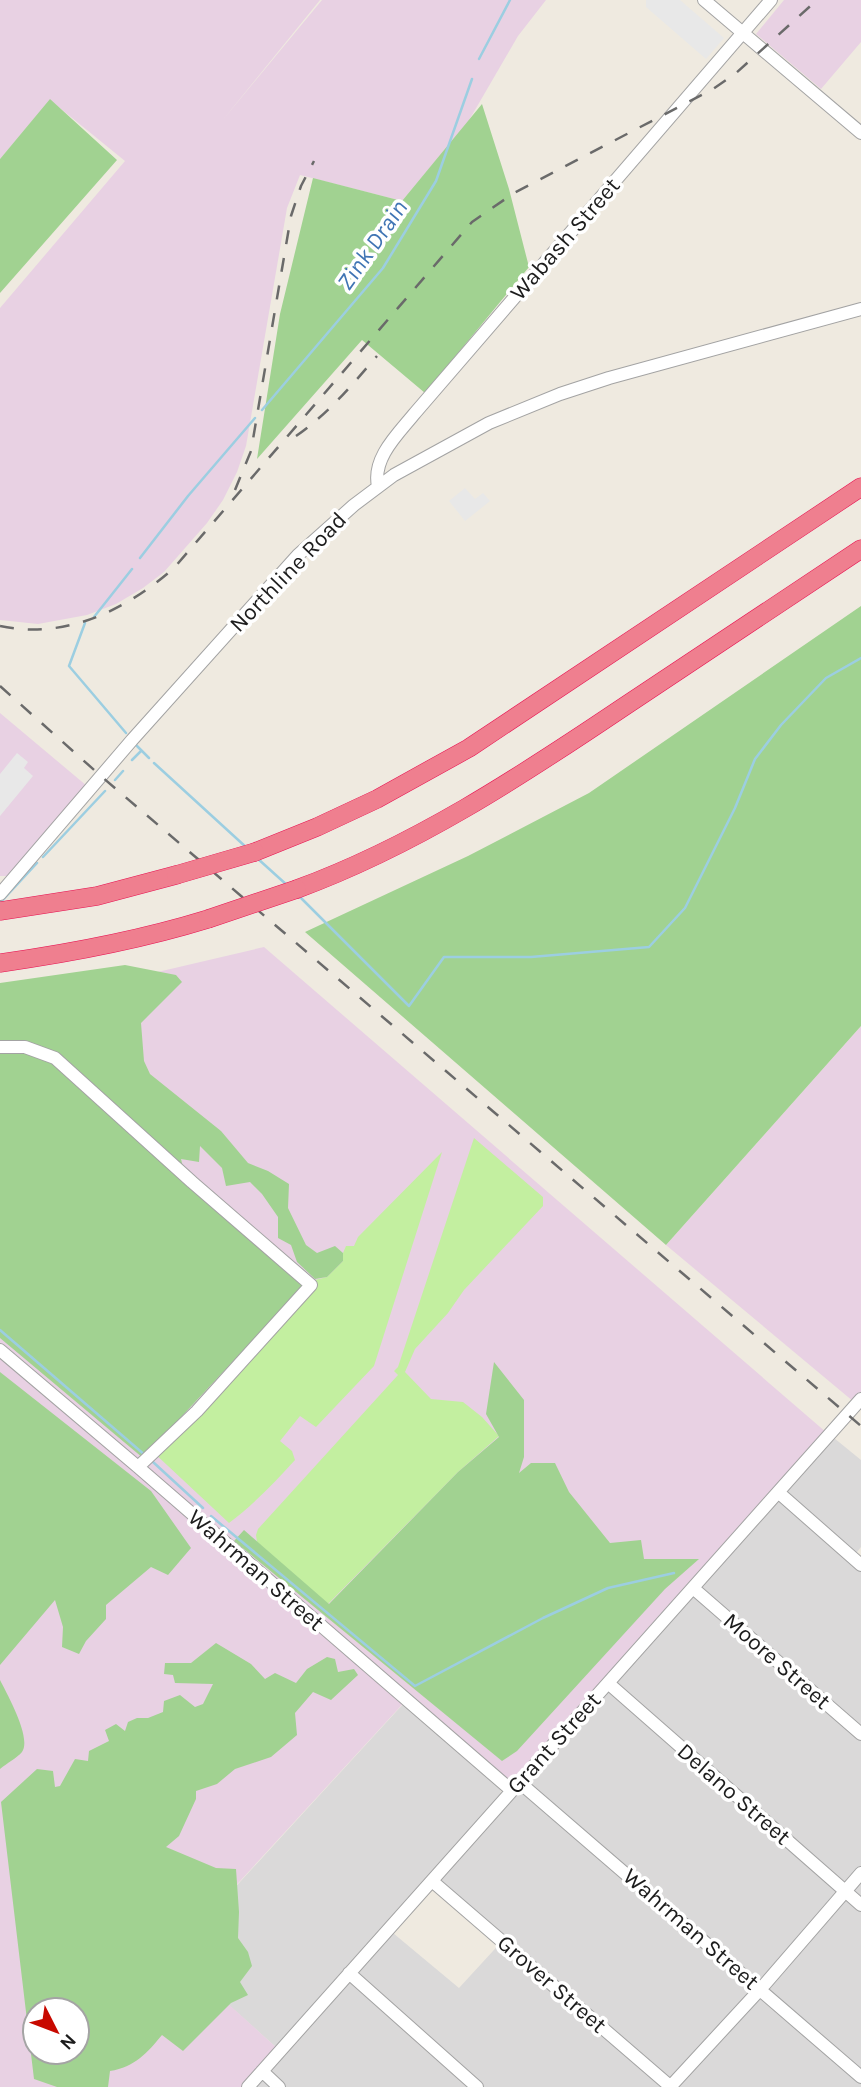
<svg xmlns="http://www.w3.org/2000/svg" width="861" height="2087" font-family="Karla,sans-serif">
<rect width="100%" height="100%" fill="#efeae0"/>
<!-- residential -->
<path fill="#dad9d9" d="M834 1438 861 1460V1547L849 1562 861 1572V2087H255L393 1933 459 1988 504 1939 440 1883 441 1879Z
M405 1702 500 1787 501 1794 278 2049 173 1955Z"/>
<!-- industrial -->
<path fill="#e8d1e3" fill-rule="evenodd" d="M0 0H320L222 121 322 0H546L518 36 468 122 402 201 300 175 287 208 246 446 237 472 223 500 207 523 164 572 143 588 116 604 87 615 38 624 0 620V308L125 161 50 100 0 159Z
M784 0H861V42L821 89 756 34Z
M0 713 87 786 8 876H0Z
M264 947 827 1433 517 1777 508 1779 501 1776 410 1696 173 1954 278 2049 244 2087H0V1003L72 992ZM35 2010H77V2052H35Z
M861 1026V1394L854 1402 666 1245Z"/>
<!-- grass -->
<path fill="#c3efa0" d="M474 1138 543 1197V1206L464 1290 448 1313 415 1349 405 1372 431 1399 463 1402 482 1417 499 1436 458 1472 328 1604 257 1542 256 1535 258 1529 398 1375 394 1371 398 1367Z
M442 1152 374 1366 316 1427 300 1416 280 1441 292 1451 295 1460C274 1483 254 1504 229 1523L152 1451 303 1283 327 1277 343 1261V1253L346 1246H354L358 1237Z"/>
<!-- forest -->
<path fill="#a1d291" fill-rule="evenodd" d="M50 99 117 160 0 293V159Z
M482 104 509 189 529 267 425 393 362 340 257 459 280 314 313 178 402 201Z
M861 606V1026L666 1245 305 932 468 856 589 793Z
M125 965 176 975 182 982 141 1023 144 1061 150 1074 221 1131 248 1163 268 1171 289 1184 288 1208 306 1245 317 1253 335 1246 343 1253V1261L327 1277 315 1279 297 1262 291 1245 278 1238V1217L262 1194 250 1182 226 1186 222 1168 200 1146 199 1162 181 1159 186 1179 303 1286 143 1458 0 1338V983Z
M494 1362 524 1400V1457L519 1473 531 1463H555L569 1492 610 1543 641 1540 644 1559H699L665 1589 517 1751 502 1761 234 1541 244 1530 329 1604 458 1472 499 1437 486 1414Z
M0 1372 151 1491 191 1548 168 1575 151 1567 106 1605V1619L86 1641 79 1654 62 1647 63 1627 55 1600 0 1665Z
M216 1643 251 1664 265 1679 275 1673 296 1683 307 1669 327 1657 335 1659 338 1672 354 1669 358 1675 331 1700 313 1692 295 1713 297 1735 271 1757 235 1769 217 1784 196 1791V1799L179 1836 166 1847 216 1868 236 1869 239 1912 238 1938 248 1952 252 1966 240 1982 248 1995 231 2003 183 2051 162 2035C147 2053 135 2067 110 2071L108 2087H57L34 2079 1 1802 37 1769 53 1771 55 1787 60 1786 75 1759 88 1761 89 1751 109 1741 105 1730 116 1724 125 1731 128 1722 137 1718H148L163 1712 164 1701 180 1695 195 1707 203 1704 213 1684 175 1683 173 1675 164 1674 165 1663H191ZM35 2010H77V2052H35Z
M0 1680C7 1694 32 1738 22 1752 17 1758 7 1763 0 1769Z"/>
<!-- parking -->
<path fill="#e8e8e8" d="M646 0H680L724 38 706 59 646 7Z
M465 488 475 499 483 493 490 501 465 521 449 501Z
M17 753 28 762 24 768 33 776 0 816V774Z"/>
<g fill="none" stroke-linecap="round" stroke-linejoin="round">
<!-- stream -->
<path stroke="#9ccee1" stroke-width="2.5" d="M479 59 510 0
M262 410 383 268 436 181 472 79
M140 558 188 496 255 418
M94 617 132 569
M85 623 69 666 126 733
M134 743 149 758
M132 760 141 751
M154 763 247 848
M115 780 123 771
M43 857 105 791
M257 858 288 886
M298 895 409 1006 444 957H531L649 947 685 908 735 808 755 759 781 725 826 678 861 658
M0 903 37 863
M0 1330 146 1456
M153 1462 203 1508
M211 1516 415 1686 543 1618 608 1588 674 1573"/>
<!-- minor casing -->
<g stroke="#a3a3a3" stroke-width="14">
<path id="minor" d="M704 0 861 133
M378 486C372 458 398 434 415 413L771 0
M0 894 132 740 298 555 354 505 394 475 489 423 560 394 609 378 861 309
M0 1047H25L55 1058 192 1182 311 1285 197 1411 138 1467
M0 1350 138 1467 511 1790
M778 1492 861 1565
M693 1588 861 1734
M608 1683 861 1905
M519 1782 861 2077
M432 1881 671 2087
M349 1973 477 2087
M262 2071 279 2087
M248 2087 861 1399
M670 2087 765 1984 861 1873"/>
</g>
<!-- highway casing -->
<g stroke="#e71352" stroke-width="19">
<path id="highway" d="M255 852 317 827 377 799 469 748 861 487
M297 889C414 846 518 778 622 708 701 655 781 602 861 549
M0 911 97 896 176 875
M0 963C71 953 140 940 208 919"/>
</g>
<!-- minor -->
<use href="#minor" stroke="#fff" stroke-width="12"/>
<!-- highway -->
<use href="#highway" stroke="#ef7f8f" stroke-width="18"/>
<!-- rail -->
<path stroke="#6a6a6a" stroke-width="2.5" stroke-dasharray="14 14" stroke-linecap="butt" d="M296 436C329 413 351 386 377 356
M235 490 251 451 291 216 301 186 314 161
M0 626C66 640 126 610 174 568L472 222 514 193 713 89 735 74 817 0
M0 686 102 777 861 1426"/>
<!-- highway-bridge casing -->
<g stroke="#e71352" stroke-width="19" stroke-linecap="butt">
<path id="highway-bridge" d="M176 875 255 852
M208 919 297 889"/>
</g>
<!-- highway-bridge -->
<use href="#highway-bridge" stroke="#ef7f8f" stroke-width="18"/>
</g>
<g text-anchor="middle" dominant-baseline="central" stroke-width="7" stroke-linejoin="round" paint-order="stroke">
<!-- street labels -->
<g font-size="23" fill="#1c1c1c" stroke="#fff">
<text transform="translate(565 239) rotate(-49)">Wabash Street</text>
<text transform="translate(288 572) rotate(-46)">Northline Road</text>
<text transform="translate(256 1570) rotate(41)">Wahrman Street</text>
<text transform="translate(777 1661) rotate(41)">Moore Street</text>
<text transform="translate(554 1743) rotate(-48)">Grant Street</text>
<text transform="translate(734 1794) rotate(41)">Delano Street</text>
<text transform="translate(691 1929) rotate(41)">Wahrman Street</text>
<text transform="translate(552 1984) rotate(41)">Grover Street</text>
</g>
<!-- water labels -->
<g font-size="24" font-style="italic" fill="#4075b4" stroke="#fff">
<text transform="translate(372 245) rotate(-55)">Zink Drain</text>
</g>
</g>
<!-- north arrow -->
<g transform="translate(56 2031) rotate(132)"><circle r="33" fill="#ffffff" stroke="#a4a4a4" stroke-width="2"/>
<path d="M0-5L12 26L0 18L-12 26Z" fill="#c80900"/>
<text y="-10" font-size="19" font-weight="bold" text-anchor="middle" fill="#1c1c1c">N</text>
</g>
</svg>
